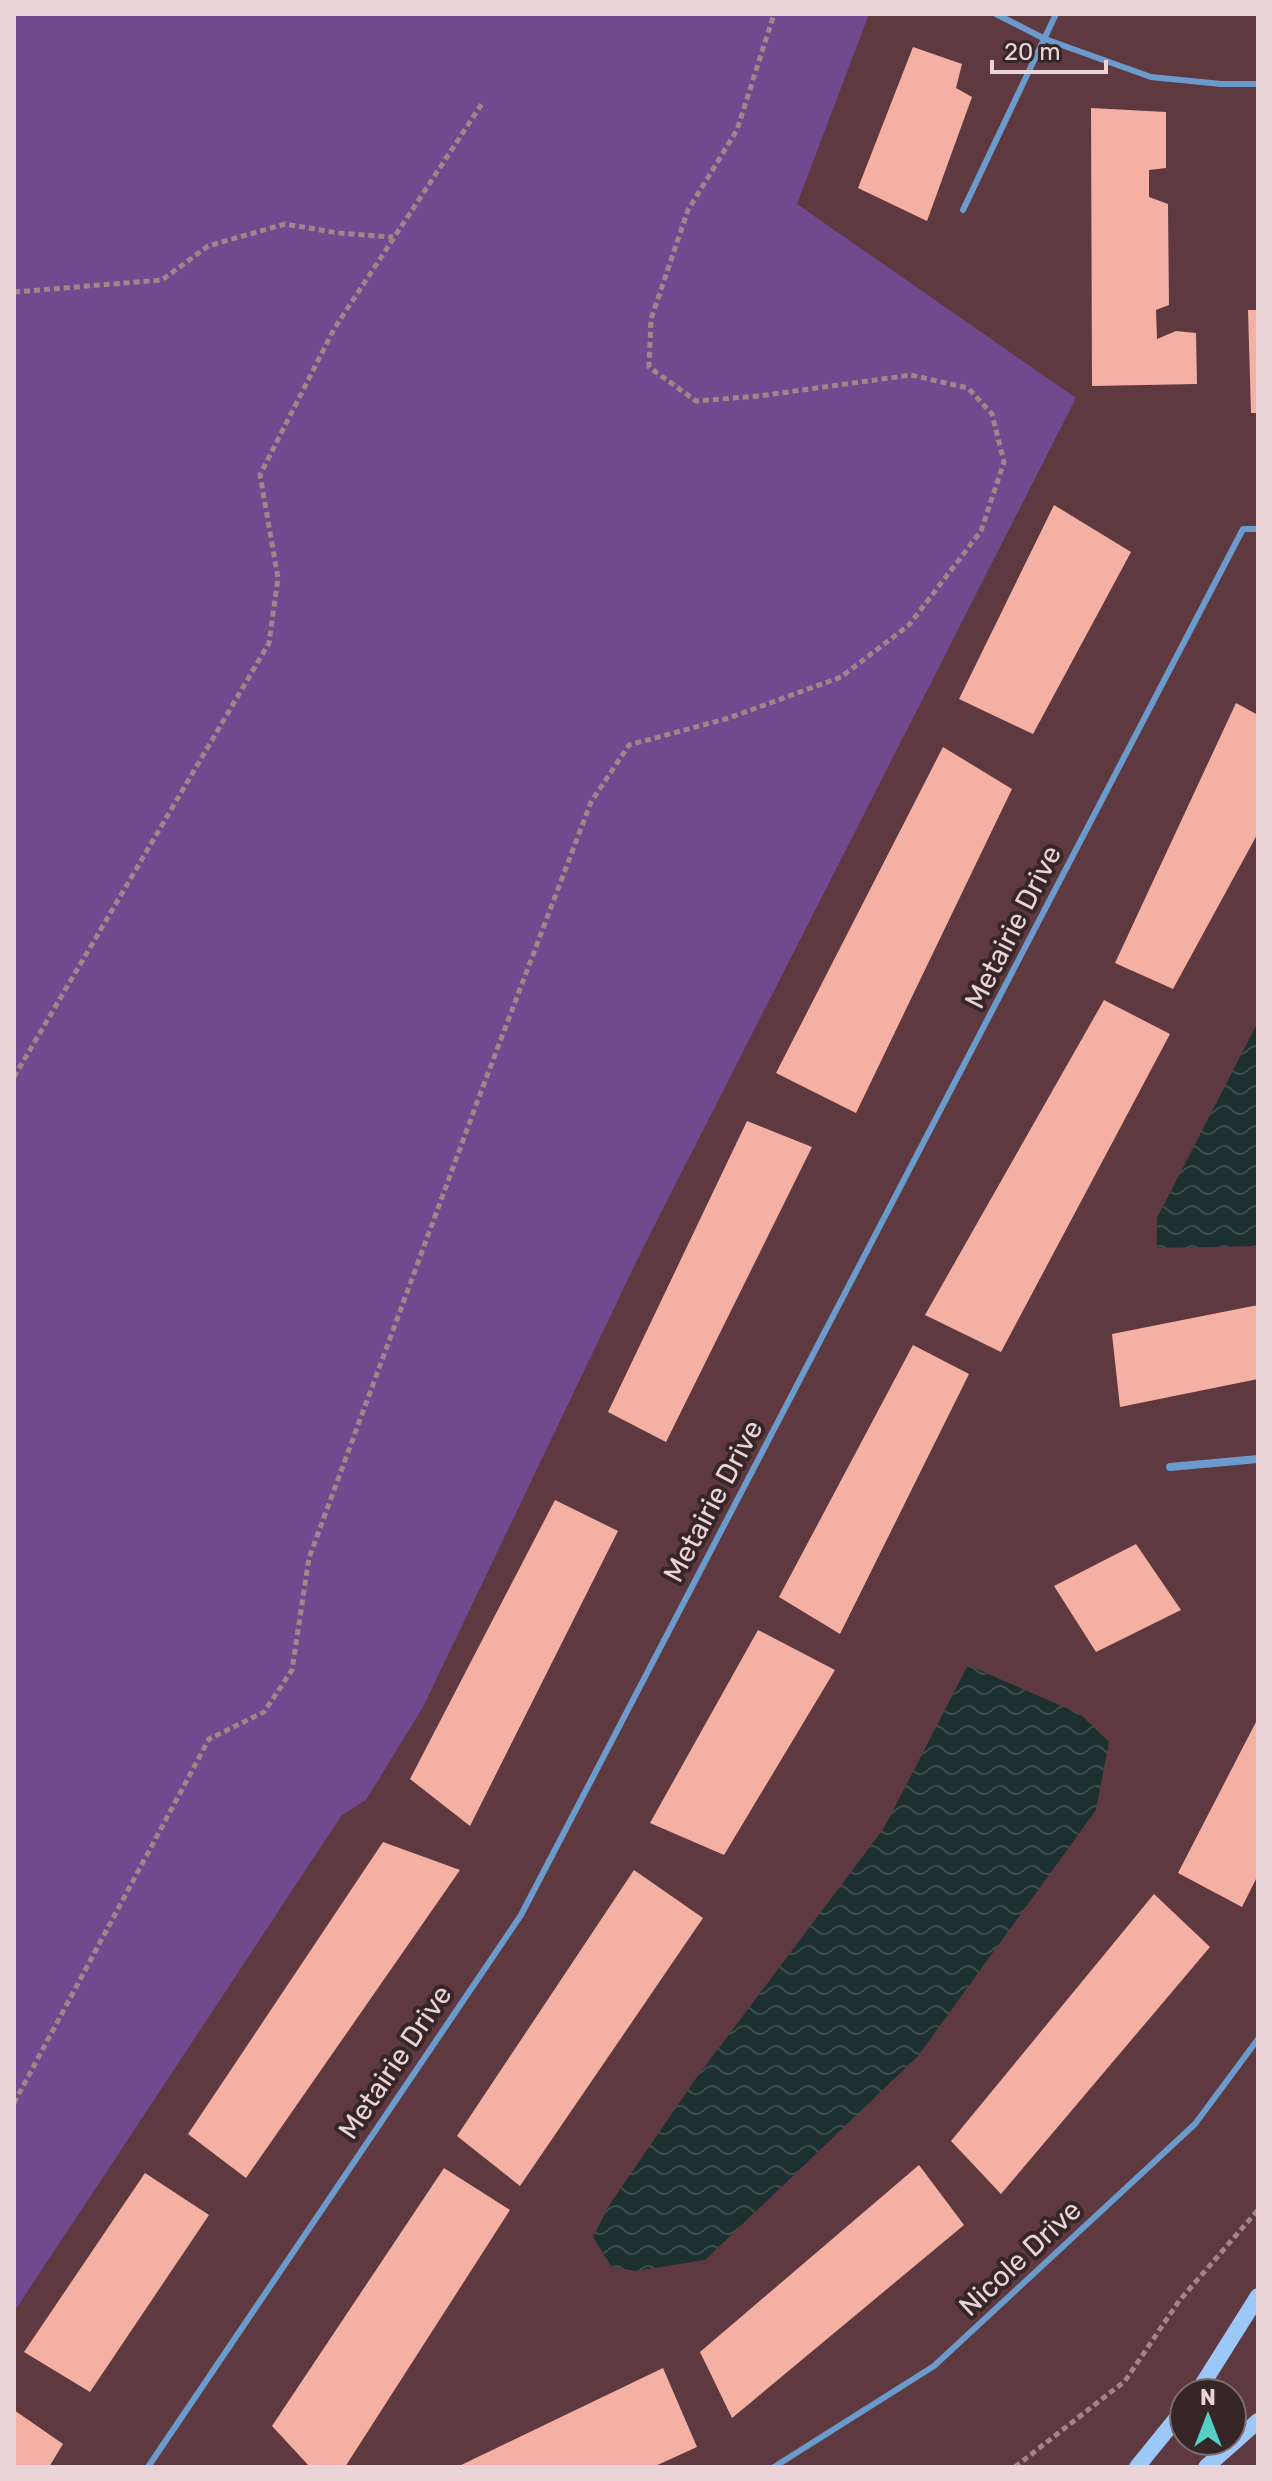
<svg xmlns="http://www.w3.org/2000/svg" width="1272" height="2481" font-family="Rubik,sans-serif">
<defs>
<pattern id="water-waves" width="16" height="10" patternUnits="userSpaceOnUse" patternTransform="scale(2)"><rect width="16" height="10" fill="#1b302f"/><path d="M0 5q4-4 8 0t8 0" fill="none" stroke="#3c4d4c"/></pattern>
</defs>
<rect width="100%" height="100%" fill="#5e393f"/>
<!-- green -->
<path fill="#71498f" d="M14 14H869L797 204 1076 398 641 1252 423 1707 366 1800 342 1815 14 2312Z"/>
<!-- water -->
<path fill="url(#water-waves)" d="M1258 1022V1246L1157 1248V1218Z
M968 1665 1080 1714 1109 1742 1096 1810 918 2056 705 2260 635 2271 611 2266 593 2237 610 2204 697 2077 884 1828Z"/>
<!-- building -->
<path fill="#f5b0a4" d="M913 47 962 64 956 88 972 97 927 221 858 188Z
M1091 108 1166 112V168L1149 170V197L1168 204 1169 305 1156 310 1157 339 1176 331 1196 333 1197 384 1092 386Z
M1248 310H1258V413H1251Z
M1054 505 1131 552 1033 734 959 699Z
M1236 703 1258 715V833L1173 989 1115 963Z
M943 747 1012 789 856 1113 776 1073Z
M1104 1000 1170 1034 1001 1352 925 1315Z
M747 1121 812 1147 666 1442 608 1412Z
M1258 1305V1379L1120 1407 1112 1334Z
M913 1345 969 1374 840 1634 779 1597Z
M555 1500 618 1531 470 1826 410 1779Z
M1136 1544 1181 1610 1096 1652 1054 1586Z
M758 1630 835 1670 724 1855 650 1823Z
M1258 1718V1875L1242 1907 1178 1873Z
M383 1842 460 1870 246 2178 188 2134Z
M634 1870 703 1918 520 2186 457 2136Z
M1154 1894 1210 1947 1001 2194 951 2141Z
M919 2165 964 2225 732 2418 700 2352Z
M444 2168 510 2210 345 2467H310L272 2426Z
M145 2173 209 2215 90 2392 24 2352Z
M663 2368 697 2447 653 2467H457Z
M14 2410 63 2444 49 2467H14Z"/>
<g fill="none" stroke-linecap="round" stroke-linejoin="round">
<!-- path -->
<path stroke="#a38589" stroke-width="5" stroke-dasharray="6 4" stroke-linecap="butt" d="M14 292 162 280 208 246 285 224 338 233 393 237
M14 1077 269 643 278 578 260 475 334 329 483 102
M14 2103 209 1739 264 1712 292 1670 309 1558 479 1097 591 802 629 745 729 718 841 677 909 625 981 531 1004 462 992 414 968 388 911 375 759 396 696 401 649 367 651 319 688 210 737 130 774 14
M1015 2467 1125 2381 1179 2301 1258 2210"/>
<!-- lane -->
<path stroke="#6a9bcc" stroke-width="6" d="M996 14 1045 39 1151 77 1221 84H1258
M963 210 1056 14
M148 2467 521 1915 1243 529H1258
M774 2467 934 2366 1195 2124 1258 2039"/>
<!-- street -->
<path stroke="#6a9bcc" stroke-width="8" d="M1170 1467 1258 1459"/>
<!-- secondary -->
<path stroke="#9bc8f7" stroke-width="16" d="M1197 2393 1258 2296
M1137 2467 1184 2409
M1206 2467 1258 2421"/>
</g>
<g text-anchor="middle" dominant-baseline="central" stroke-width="8" stroke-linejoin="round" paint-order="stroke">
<!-- street labels -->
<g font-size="28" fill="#ebd4d7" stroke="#372628">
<text transform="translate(1013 927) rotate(-63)">Metairie Drive</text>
<text transform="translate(713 1501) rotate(-62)">Metairie Drive</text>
<text transform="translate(395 2062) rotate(-56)">Metairie Drive</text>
<text transform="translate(1020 2258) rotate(-43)">Nicole Drive</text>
</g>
</g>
<!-- border -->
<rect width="1272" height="2481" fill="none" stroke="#ebd4d7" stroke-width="32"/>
<!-- north arrow -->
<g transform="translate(1208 2417)"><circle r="38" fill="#372628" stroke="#7f6c6e" stroke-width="2"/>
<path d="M0-6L14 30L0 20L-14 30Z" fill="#55cec6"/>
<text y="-12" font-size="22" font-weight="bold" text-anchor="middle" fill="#ebd4d7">N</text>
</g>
<!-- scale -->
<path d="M992 60v12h114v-12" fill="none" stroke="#ebd4d7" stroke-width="4"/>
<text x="1004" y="60" font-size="24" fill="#ebd4d7" stroke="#372628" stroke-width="6" paint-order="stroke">20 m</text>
</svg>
